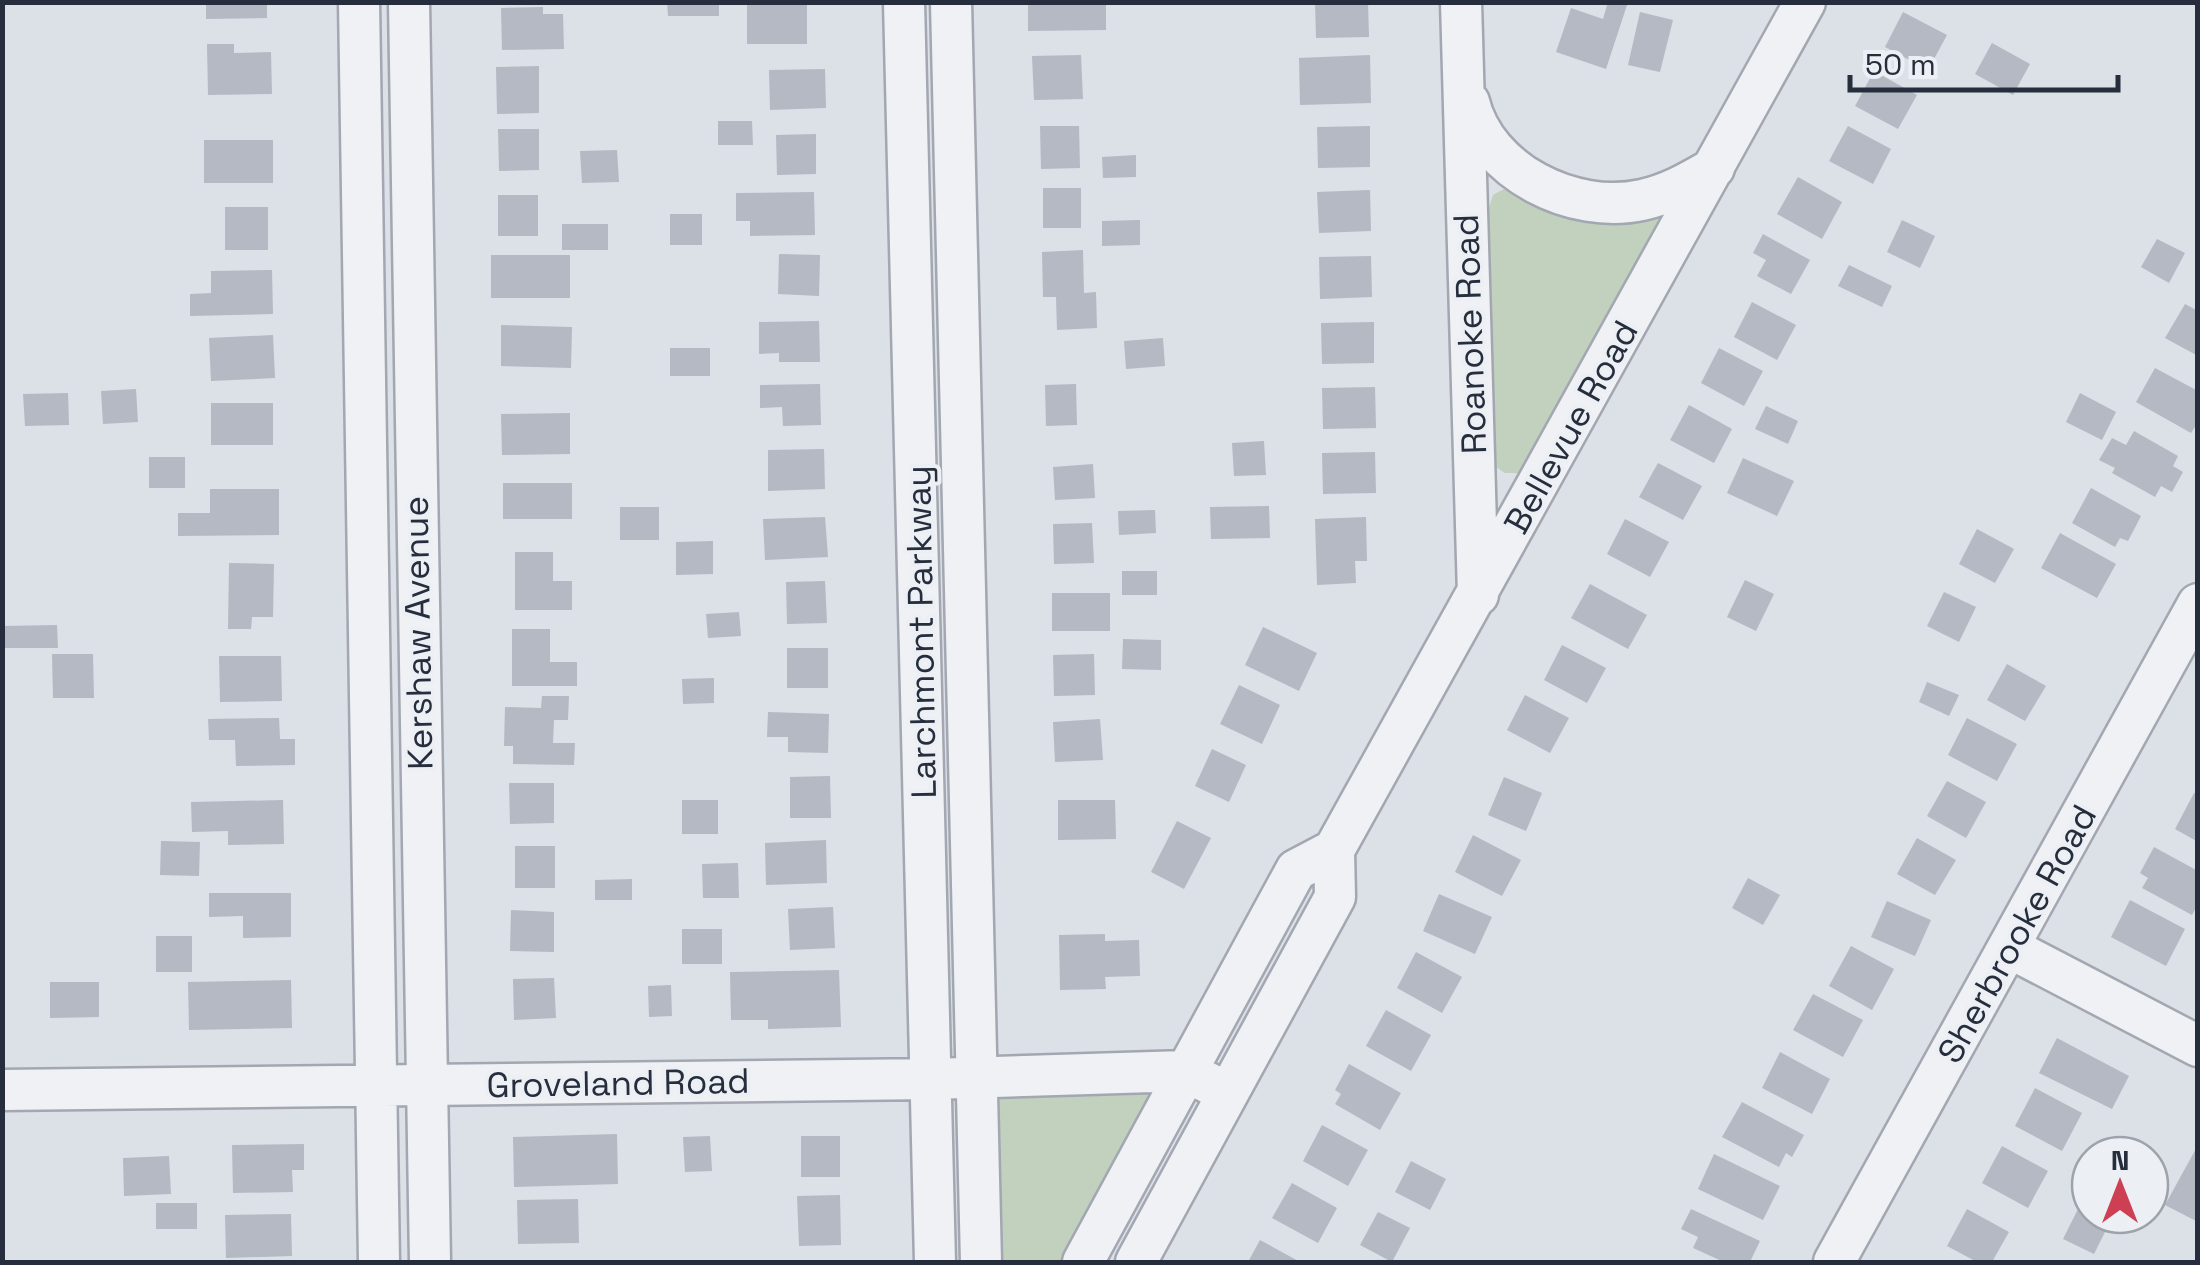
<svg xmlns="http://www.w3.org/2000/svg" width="2200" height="1265" font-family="'Space Grotesk',sans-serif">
<rect width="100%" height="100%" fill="#dce0e7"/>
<!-- green -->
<path fill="#c2d0be" d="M1504 189H1520L1598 217 1674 214 1525 473H1505L1493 465 1491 443 1488 211 1493 195Z
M1171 1078 1070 1262H989L983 1087Z"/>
<!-- building -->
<path fill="#b4b9c3" d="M206 2H267V18L206 19Z
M667 2H719V16H668Z
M747 2H807V44H747Z
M1028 2H1106V30L1028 31Z
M1315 2H1368L1369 37 1316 38Z
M1608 2H1628L1606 69 1556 52 1571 8 1603 19Z
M543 7V14H563L564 49 502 50 501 8Z
M1640 12 1673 20 1660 72 1628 65Z
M1903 12 1947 35 1928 70 1885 47Z
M1992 43 2030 64 2013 95 1975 74Z
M207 44H234V53L271 52 272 94 208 95Z
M1081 55 1083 99 1034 100 1032 56Z
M1370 55 1371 103 1300 105 1299 58Z
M539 66V113L497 114 496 67Z
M825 69 826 108 770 110 769 70Z
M1874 71 1917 95 1898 129 1855 106Z
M718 121H752L753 145H718Z
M1040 126H1079L1080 168 1041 169Z
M1370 126V167L1318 168 1317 127Z
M1848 126 1891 149 1873 184 1829 161Z
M498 129H539V170L499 171Z
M816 134V174L777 175 776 135Z
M204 140H273V183H204Z
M617 150 619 182 582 183 580 151Z
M1136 155V177L1103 178 1102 157Z
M1798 177 1842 202 1822 239 1777 214Z
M1043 188H1081V228H1043Z
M1370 190 1371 231 1319 233 1317 192Z
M814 192 815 235 750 236V221H736V193Z
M498 195H538V236H498Z
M225 207H268V250H225Z
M670 214H702V245H670Z
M1140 220V245L1102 246V221Z
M1902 220 1935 236 1920 268 1887 252Z
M562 224H608V250H562Z
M1763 234 1810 260 1791 294 1757 276 1766 260 1753 253Z
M2157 239 2185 253 2169 283 2141 267Z
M1083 250 1084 293 1096 292 1097 328 1057 330 1056 297H1043L1042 252Z
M779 254 820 255 819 296 778 294Z
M491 255H570V298H491Z
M1371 256 1372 297 1320 299 1319 257Z
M1849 265 1892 286 1882 307 1838 286Z
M272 270 273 314 190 316V294L211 293V271Z
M1752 302 1796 325 1777 360 1734 337Z
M2185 304 2198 311V356L2165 338Z
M819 321 820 362H779V353L759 354V322Z
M1374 322V363L1322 364 1321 323Z
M501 325 572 327 571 368 501 366Z
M273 335 275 378 211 381 209 338Z
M1163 338 1165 366 1126 369 1124 341Z
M670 348H710V376H670Z
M1719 348 1763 371 1744 406 1701 383Z
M2155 368 2198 391V422L2191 433 2136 402Z
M820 384 821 425 783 426 782 407 760 408V385Z
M1076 384 1077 425 1046 426 1045 385Z
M1375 387 1376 428 1323 429 1322 388Z
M136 389 138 422 103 424 101 391Z
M68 393 69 425 25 426 23 394Z
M2080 393 2116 412 2102 440 2066 422Z
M211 403H273V445H211Z
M1689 405 1732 429 1714 463 1670 440Z
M1766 406 1798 421 1788 444 1755 429Z
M570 413V454L502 455 501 414Z
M2134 431 2178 456 2173 466 2183 472 2172 492 2161 486 2155 497 2112 473 2115 468 2099 460 2112 438 2126 445Z
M1264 441 1266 475 1234 476 1232 443Z
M824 449 825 489 768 491V450Z
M1375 452 1376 493 1323 494 1322 453Z
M149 457H185V488H149Z
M1743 458 1794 481 1777 516 1727 493Z
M1658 463 1702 486 1683 520 1639 497Z
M1093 464 1095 498 1055 500 1053 467Z
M503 483H572V519H503Z
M2091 488 2141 516 2128 541 2120 538 2115 547 2072 523Z
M210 489H279V535L178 536V513H210Z
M1269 506 1270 538 1211 539 1210 507Z
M620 507H659V540H620Z
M1155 510 1156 533 1119 535 1118 511Z
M825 517 828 557 765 560 763 519Z
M1366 517 1367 561H1355L1356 583 1317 585 1315 519Z
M1625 519 1669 542 1650 577 1607 554Z
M1092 523 1094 563 1054 564 1053 524Z
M1977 529 2014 549 1995 583 1959 564Z
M2060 533 2116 564 2097 598 2041 568Z
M713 541V574L676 575V542Z
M515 552H553V581H572V610H515Z
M229 563 274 564 273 617H252L251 629H228Z
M1122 571H1157V595H1122Z
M1745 580 1774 594 1756 631 1727 617Z
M825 581 827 623 787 624 786 582Z
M1590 584 1647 615 1628 649 1571 618Z
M1944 592 1976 607 1959 642 1927 626Z
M1052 593H1110V631H1052Z
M739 612 741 636 708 638 706 614Z
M57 625 58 648H3L2 626Z
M1263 627 1317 653 1299 691 1245 665Z
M512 629H550V662H577V686H512Z
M1123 639 1161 640V670L1122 669Z
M1562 645 1606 668 1587 703 1544 680Z
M787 648H828V688H787Z
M52 654H93L94 698H53Z
M1094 654 1095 695 1054 696 1053 655Z
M219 656H281L282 701 220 702Z
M2007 664 2046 686 2025 721 1987 700Z
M714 678V703L683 704 682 679Z
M1927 682 1959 695 1949 716 1919 702Z
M1239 685 1280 705 1262 744 1220 724Z
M1525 695 1569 718 1550 753 1507 730Z
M542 696H569L568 720H554L553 743H575L574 765 513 764V746H504L505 707 541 708Z
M768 712 829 714 828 753 788 752V737H767Z
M279 718 280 739H295V765L236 766 235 740H209L208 719Z
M1967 718 2017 744 1997 781 1948 755Z
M1100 719 1103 760 1055 762 1053 722Z
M1212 749 1246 765 1229 802 1195 786Z
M830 776 831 818H790V777Z
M1504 777 1542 793 1526 831 1488 815Z
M1947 781 1986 802 1966 838 1927 816Z
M509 783H554V823L510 824Z
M2194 793 2198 795V842L2175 829Z
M283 800 284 844 228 845V831L192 832 191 802Z
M682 800H718V834H682Z
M1058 800H1115L1116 839 1058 840Z
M1177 821 1211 838 1184 889 1151 872Z
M1473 835 1521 860 1502 896 1455 872Z
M1917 838 1956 860 1935 895 1897 874Z
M826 840 827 883 766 885 765 843Z
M161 841 200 842 199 876 160 875Z
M515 846H555V888H515Z
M2154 847 2198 871V904L2192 915 2142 888 2148 878 2140 873Z
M738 863 739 898H703L702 864Z
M1748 878 1780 895 1763 925 1732 908Z
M632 879V900H595V880Z
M209 893H291V937L243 938V916L209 917Z
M1439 894 1492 917 1475 954 1423 931Z
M2130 900 2185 929 2166 966 2111 937Z
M1887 901 1931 920 1915 956 1871 937Z
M833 907 835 948 790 950 788 909Z
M511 910 554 912V952L510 951Z
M682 929H722V964H682Z
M1105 934V941L1139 940 1140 976 1105 977 1106 989 1060 990 1059 935Z
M156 936H192V972H156Z
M1851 946 1894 969 1872 1010 1829 986Z
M1416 952 1462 977 1442 1013 1397 988Z
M839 970 841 1027 768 1029V1020H731L730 972Z
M554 978 556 1018 514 1020 513 979Z
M291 980 292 1028 189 1030 188 982Z
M50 982H99V1017L50 1018Z
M671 985 672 1016 649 1017 648 986Z
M1813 994 1863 1020 1843 1057 1793 1030Z
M1386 1010 1431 1035 1411 1071 1366 1046Z
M2057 1038 2129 1076 2112 1109 2039 1073Z
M1780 1052 1830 1079 1812 1114 1762 1088Z
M1349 1064 1401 1093 1380 1130 1335 1104 1341 1094 1335 1090Z
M2035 1088 2082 1113 2062 1151 2015 1126Z
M1742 1102 1804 1135 1792 1157 1786 1153 1779 1167 1722 1137Z
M1322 1125 1368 1150 1348 1186 1303 1161Z
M617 1134 618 1184 514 1187 513 1137Z
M710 1136 712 1171 685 1172 683 1137Z
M801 1136H840V1177H801Z
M304 1144V1170H292L293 1192 233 1193 232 1145Z
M2198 1145V1222L2165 1205Z
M2002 1146 2048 1171 2028 1208 1982 1183Z
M1714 1154 1780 1186 1763 1220 1698 1189Z
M169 1156 171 1194 124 1196 123 1158Z
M1411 1161 1446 1179 1430 1210 1395 1192Z
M1292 1183 1337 1208 1318 1243 1272 1218Z
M840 1195 841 1245 799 1246 797 1196Z
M578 1199 579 1243 518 1244 517 1200Z
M156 1203H197V1229H156Z
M1691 1209 1760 1241 1750 1262H1724L1693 1248 1698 1237 1681 1229Z
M1967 1209 2009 1232 1992 1262H1977L1947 1246Z
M2078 1209 2109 1224 2094 1254 2063 1239Z
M1378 1212 1410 1228 1392 1262 1360 1245Z
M291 1214 292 1256 226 1258 225 1215Z
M1260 1240 1300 1262H1248Z"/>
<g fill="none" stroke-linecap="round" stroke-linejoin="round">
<!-- minor casing -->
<g stroke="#a2a7b1" stroke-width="45">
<path id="minor" d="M359 2 379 1262
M409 2 430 1262
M904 2 935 1262
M951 2 981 1262
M1461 2 1478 595
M1469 102C1486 172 1573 215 1642 200 1669 194 1690 182 1714 168
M2010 948 2198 1046
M2 1090 932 1079 1185 1071 1228 1093
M1083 1262 1296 870 1334 850
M1136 1262 1335 897 1334 850 1805 2
M1834 1262 2198 604"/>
</g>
<!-- minor -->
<use href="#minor" stroke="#eff1f5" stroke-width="40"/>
</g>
<g text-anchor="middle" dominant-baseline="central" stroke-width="8" stroke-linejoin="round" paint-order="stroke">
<!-- street labels -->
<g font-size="35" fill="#262e3d" stroke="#eceff4">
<text transform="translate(1470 334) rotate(-92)">Roanoke Road</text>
<text transform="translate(1571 427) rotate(-61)">Bellevue Road</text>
<text transform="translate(921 632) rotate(-91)">Larchmont Parkway</text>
<text transform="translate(418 633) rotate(-91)">Kershaw Avenue</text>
<text transform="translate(2017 934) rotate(-61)">Sherbrooke Road</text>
<text transform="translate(618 1083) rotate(-1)">Groveland Road</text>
</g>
</g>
<!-- border -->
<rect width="2200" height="1265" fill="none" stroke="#262e3d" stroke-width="10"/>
<!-- north arrow -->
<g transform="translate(2120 1185)"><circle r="48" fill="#eceff4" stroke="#9da2ab" stroke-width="2.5"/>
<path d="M0-8L18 38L0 25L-18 38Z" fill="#cd4053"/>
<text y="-15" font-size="28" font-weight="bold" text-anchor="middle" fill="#262e3d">N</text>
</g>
<!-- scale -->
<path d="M1850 75v15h268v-15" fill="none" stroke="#262e3d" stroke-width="5"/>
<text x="1865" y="75" font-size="30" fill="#262e3d" stroke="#eceff4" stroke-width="8" paint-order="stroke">50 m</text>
</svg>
